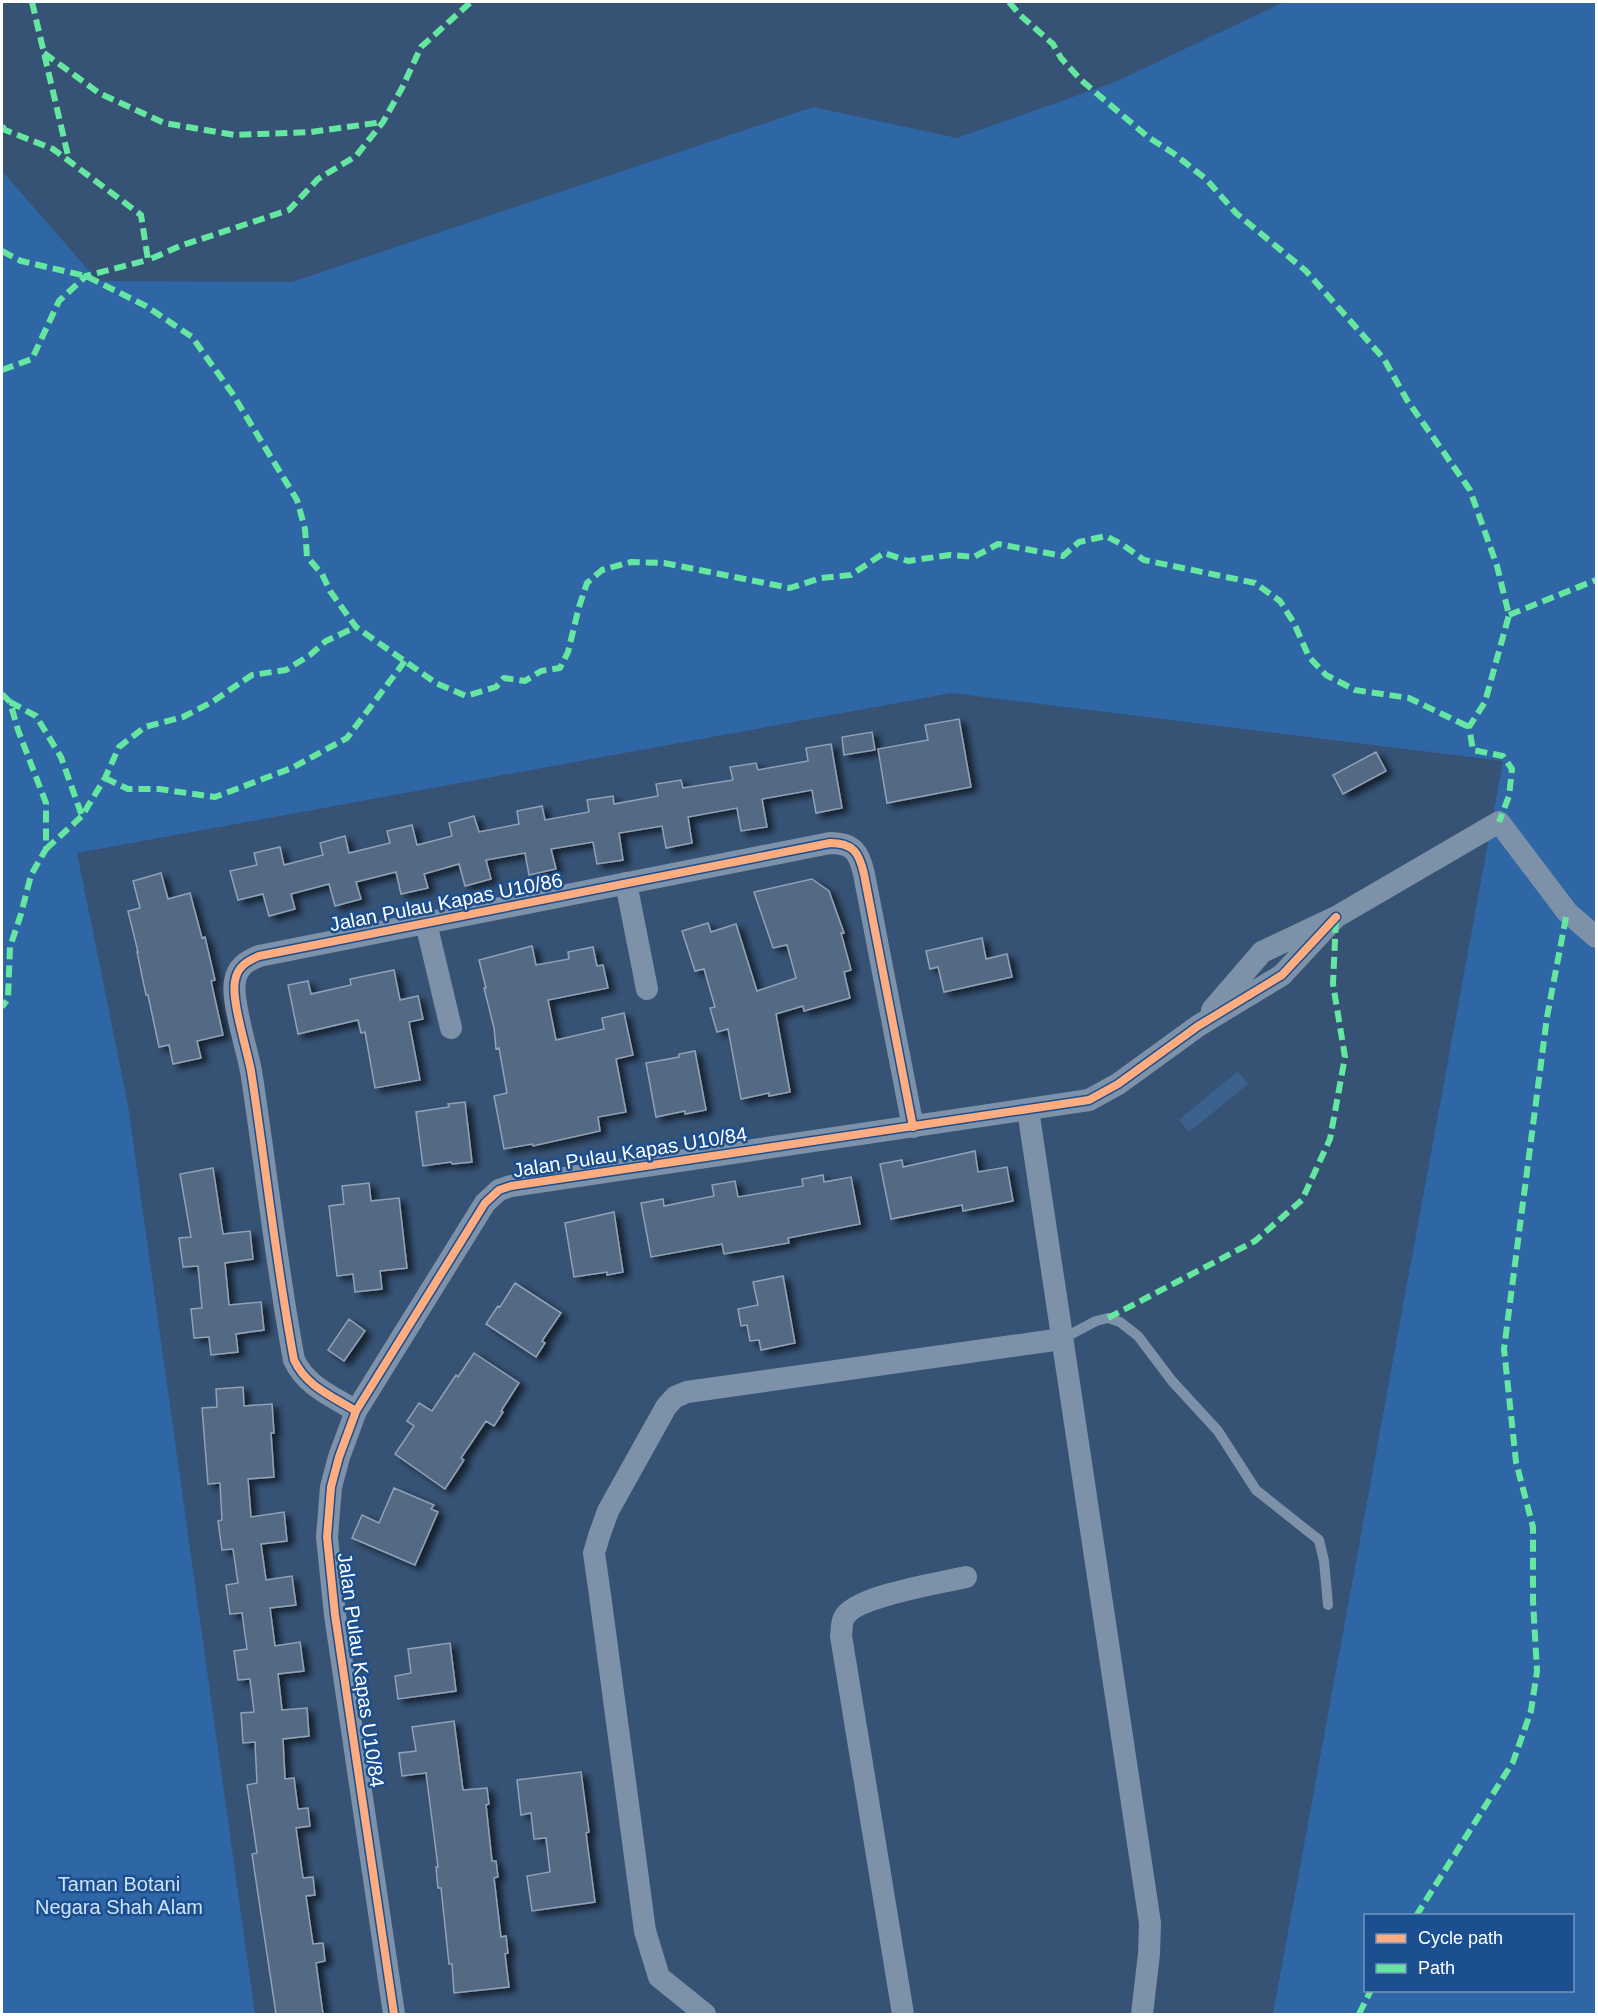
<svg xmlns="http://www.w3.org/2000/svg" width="1598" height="2016" font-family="Helvetica,sans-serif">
<defs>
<filter id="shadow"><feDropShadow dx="6" dy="4" stdDeviation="3" flood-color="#0009"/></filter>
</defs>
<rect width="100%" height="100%" fill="#365274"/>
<!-- green -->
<path fill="#2f66a5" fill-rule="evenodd" d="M1284 2H1596V2014H1273L1503 761 952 693 77 853 128 1105 255 2014H2V171L98 281 292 282 813 107 957 138 1115 82ZM1366 1916H1572V1990H1366Z"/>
<!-- water -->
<path fill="#3b618d" d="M1238 1071 1248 1084 1189 1132 1179 1120Z"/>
<!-- building -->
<path fill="#526984" stroke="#92a2b6" stroke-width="1.5" filter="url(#shadow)" d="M959 719 971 787 887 803 878 749 928 740 925 725Z
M872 732 875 750 844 755 842 737Z
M831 744 842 808 816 813 812 790 762 799 767 827 741 831 737 808 688 817 692 843 666 848 662 826 619 833 623 860 597 864 593 842 551 849 556 869 529 875 525 853 486 860 491 879 465 886 459 864 424 874 428 888 401 894 396 872 356 882 361 899 335 906 329 884 291 894 295 909 269 916 263 894 238 900 230 871 257 865 254 853 280 847 284 865 323 855 320 843 345 836 349 853 390 843 387 831 412 825 417 845 452 836 449 823 474 816 479 832 519 824 517 811 542 806 545 820 589 812 587 800 613 796 614 804 658 796 656 784 681 780 683 788 733 780 730 767 756 763 758 770 808 761 806 748Z
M1376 752 1386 771 1343 794 1333 775Z
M161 873 168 899 190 893 202 938 205 937 215 980 211 981 223 1035 197 1041 201 1058 173 1064 169 1045 159 1047 148 995H146L137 952H138L128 911 140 908 133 881Z
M812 879 829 891 844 933H841L851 970 844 972 850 998 804 1011 803 1006 776 1014 790 1092 769 1096V1093L741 1099 728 1029 717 1032 710 1008 715 1007 704 969 695 971 682 931 708 923 711 932 736 924 757 991 796 978 787 945 773 948 754 892Z
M982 938 986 959 1007 954 1012 977 944 992 938 967 930 969 926 951Z
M532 946 536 965 569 959 568 952 593 947 597 966 603 965 608 988 548 1000 556 1040 604 1029 602 1018 624 1013 633 1055 616 1059 626 1112 598 1117 600 1131 533 1146 532 1144 504 1149 494 1096 507 1093 499 1048 496 1049 494 1028 484 988H486L479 960Z
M394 970 400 1000 418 996 423 1019 409 1022 420 1080 375 1088 365 1032 361 1033 358 1020 298 1034 288 985 308 981 311 994 351 985 350 979Z
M695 1051 706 1110 685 1114V1111L656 1117 646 1063 679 1057V1054Z
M465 1102 472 1162 452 1164 451 1162 423 1166 416 1112 449 1107 448 1104Z
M975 1151 978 1172 1007 1167 1013 1201 963 1211 962 1205 891 1219 880 1164 902 1160 903 1167Z
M213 1168 223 1234 250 1231 253 1259 225 1263 229 1305 261 1302 264 1330 236 1334 238 1352 211 1355 209 1337 194 1338 191 1309 202 1308 198 1266 183 1267 179 1238 191 1237 180 1174Z
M823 1175 824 1182 851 1177 860 1224 788 1238 789 1243 724 1254 722 1244 651 1257 641 1203 663 1199 664 1206 714 1196 712 1185 735 1181 738 1197 803 1186 802 1179Z
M369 1183 371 1201 399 1198 407 1268 380 1271 382 1289 355 1292 353 1274 337 1276 329 1206 344 1204 342 1186Z
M614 1212 623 1272 607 1275V1272L574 1277 565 1223Z
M783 1276 795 1343 761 1350 759 1340 750 1341 747 1325 741 1326 738 1309 758 1305 753 1282Z
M515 1283 561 1313 542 1341 545 1343 536 1357 486 1324 498 1306 500 1307Z
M349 1319 365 1331 344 1361 328 1350Z
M474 1353 519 1383 501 1411 503 1412 494 1426 486 1421 461 1458 464 1460 445 1489 395 1454 414 1426 407 1421 419 1403 432 1411 456 1375 458 1377Z
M243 1387 244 1406 272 1404 274 1433H271L274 1477 248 1479 251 1517 284 1512 287 1541 261 1544 266 1580 292 1576 296 1605 270 1608 275 1646 300 1642 304 1671 278 1674 282 1710 307 1708 309 1736 283 1739 285 1779 294 1778 298 1809 308 1808 310 1826 296 1828 303 1878 313 1877 315 1895 306 1896 313 1944 323 1943 325 1961 316 1963 323 2014H276L252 1854 257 1853 247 1785 257 1783 255 1742 243 1743 241 1713 254 1712 250 1679 238 1680 234 1651 247 1649 242 1613 230 1614 226 1585 238 1583 233 1549 222 1550 218 1521 222 1520 220 1483 208 1484 202 1408 217 1407 216 1389Z
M394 1488 434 1505 431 1509 438 1512 415 1565 352 1538 362 1515 379 1523Z
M450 1643 456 1691 398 1699 395 1676 411 1673 408 1649Z
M454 1721 463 1790 487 1788 489 1804 486 1805 492 1861H496L498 1877 494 1878 501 1937 506 1936 508 1953 505 1954 509 1987 454 1993 452 1964H449L441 1888H438L436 1867H438L426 1773 402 1776 399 1753 416 1751 412 1727Z
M581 1772 589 1832 586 1833 595 1902 532 1911 527 1876 550 1872 546 1838 534 1839 531 1813 521 1815 517 1780Z"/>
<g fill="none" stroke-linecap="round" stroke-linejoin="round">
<!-- service -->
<path stroke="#7d92a8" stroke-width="10" d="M1062 1339 1096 1321 1108 1318 1120 1322 1138 1336 1172 1381 1218 1431 1256 1490 1319 1540 1324 1561 1328 1605"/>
<!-- minor -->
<path stroke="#7d92a8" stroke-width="22" d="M626 883 647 989
M426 923 451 1028
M1212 1010 1262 952 1336 917 1499 822 1567 912 1596 937
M1028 1110 1150 1923 1149 1954 1142 2014
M356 1411C332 1396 307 1387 294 1360 276 1264 266 1167 251 1071 247 1049 231 1000 235 981 237 967 247 961 259 956L830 843C853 843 859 852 864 874L913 1127
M394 2014 335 1615 327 1537 331 1487 339 1457 356 1411 485 1203 499 1190 511 1186 1089 1100 1118 1084 1198 1026 1282 975 1336 917
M705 2014 659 1977 645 1931 600 1595 594 1553 599 1536 608 1511 666 1407 675 1397 687 1392 1062 1339
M903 2014 841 1636C842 1631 841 1623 844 1618 854 1596 941 1583 966 1577"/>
<!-- quiet -->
<path stroke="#66e7a1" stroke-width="6" stroke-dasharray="12 6" stroke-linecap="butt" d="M32 2 69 160
M1009 2 1020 15 1053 44 1061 58 1081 80 1148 137 1173 153 1206 179 1236 213 1306 271 1384 359 1407 400 1470 490 1497 566 1509 615 1485 702 1469 727 1473 750 1503 756 1512 769 1509 796 1499 822
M44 53 99 93 164 123 235 135 311 132 383 122
M2 126 5 130 53 149 141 215 148 260 180 246 289 210 318 179 356 156 383 122 402 88 421 47 471 2
M2 251 21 261 86 276 146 306 192 337 232 393 297 500 305 529 307 557 322 574 330 591 356 627 436 683 466 696 496 687 504 678 525 681 541 671 560 668 568 652 579 607 587 583 602 570 631 562 664 563 790 588 821 578 851 575 884 553 908 561 950 555 974 557 998 544 1063 556 1079 542 1106 536 1123 545 1144 560 1255 583 1280 601 1294 623 1309 657 1326 675 1355 690 1409 698 1469 727
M2 370 32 359 59 301 86 276 148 260
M1509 615 1596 580
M2 694 10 702 18 730 46 803V849L31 875 21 914 10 947 8 999 2 1007
M10 702 36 716 61 757 82 816
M105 778 128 789H159L215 797 292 768 347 738 405 661
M46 849 82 816 105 778 119 747 145 727 183 717 212 702 252 675 286 670 310 655 326 641 356 627
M1108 1318 1255 1241 1302 1200 1330 1139 1345 1057 1333 984 1336 917
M1416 1916 1513 1762 1531 1711 1537 1671 1533 1601V1527L1516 1462 1504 1349 1547 1017 1567 912
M1359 2014 1371 1990"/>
<!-- cycleway casing -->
<g stroke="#1b4f8f" stroke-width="11">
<path id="cycleway" d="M356 1411C332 1396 307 1387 294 1360 276 1264 266 1167 251 1071 247 1049 231 1000 235 981 237 967 247 961 259 956L830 843C853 843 859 852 864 874L913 1127
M394 2014 335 1615 327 1537 331 1487 339 1457 356 1411 485 1203 499 1190 511 1186 1089 1100 1118 1084 1198 1026 1282 975 1336 917"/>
</g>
<!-- cycleway -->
<use href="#cycleway" stroke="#ffac80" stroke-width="8"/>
</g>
<g text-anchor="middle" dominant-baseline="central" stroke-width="5" stroke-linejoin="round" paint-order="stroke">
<!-- street labels -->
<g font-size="20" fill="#fff" stroke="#1b4f8f">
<text transform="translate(446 902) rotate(-11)">Jalan Pulau Kapas U10/86</text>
<text transform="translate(630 1152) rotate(-9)">Jalan Pulau Kapas U10/84</text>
<text transform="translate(361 1670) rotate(82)">Jalan Pulau Kapas U10/84</text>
</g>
<!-- park labels -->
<g font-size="20" fill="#cfe3fa" stroke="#1b4f8f">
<text x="119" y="1884">Taman Botani<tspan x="119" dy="23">Negara Shah Alam</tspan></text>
</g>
</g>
<!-- border -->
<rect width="1598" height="2016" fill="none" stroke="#ffffff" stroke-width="6"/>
<!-- legend -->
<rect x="1364" y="1914" width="210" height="78" fill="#1b4f8f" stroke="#7695bc" stroke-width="1.5"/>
<rect x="1376" y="1934" width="30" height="9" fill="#ffac80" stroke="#7695bc" stroke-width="1.5"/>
<text x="1418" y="1944" font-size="18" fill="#ffffff">Cycle path</text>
<rect x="1376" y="1964" width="30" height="9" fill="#66e7a1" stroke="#7695bc" stroke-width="1.5"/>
<text x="1418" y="1974" font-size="18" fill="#ffffff">Path</text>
</svg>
